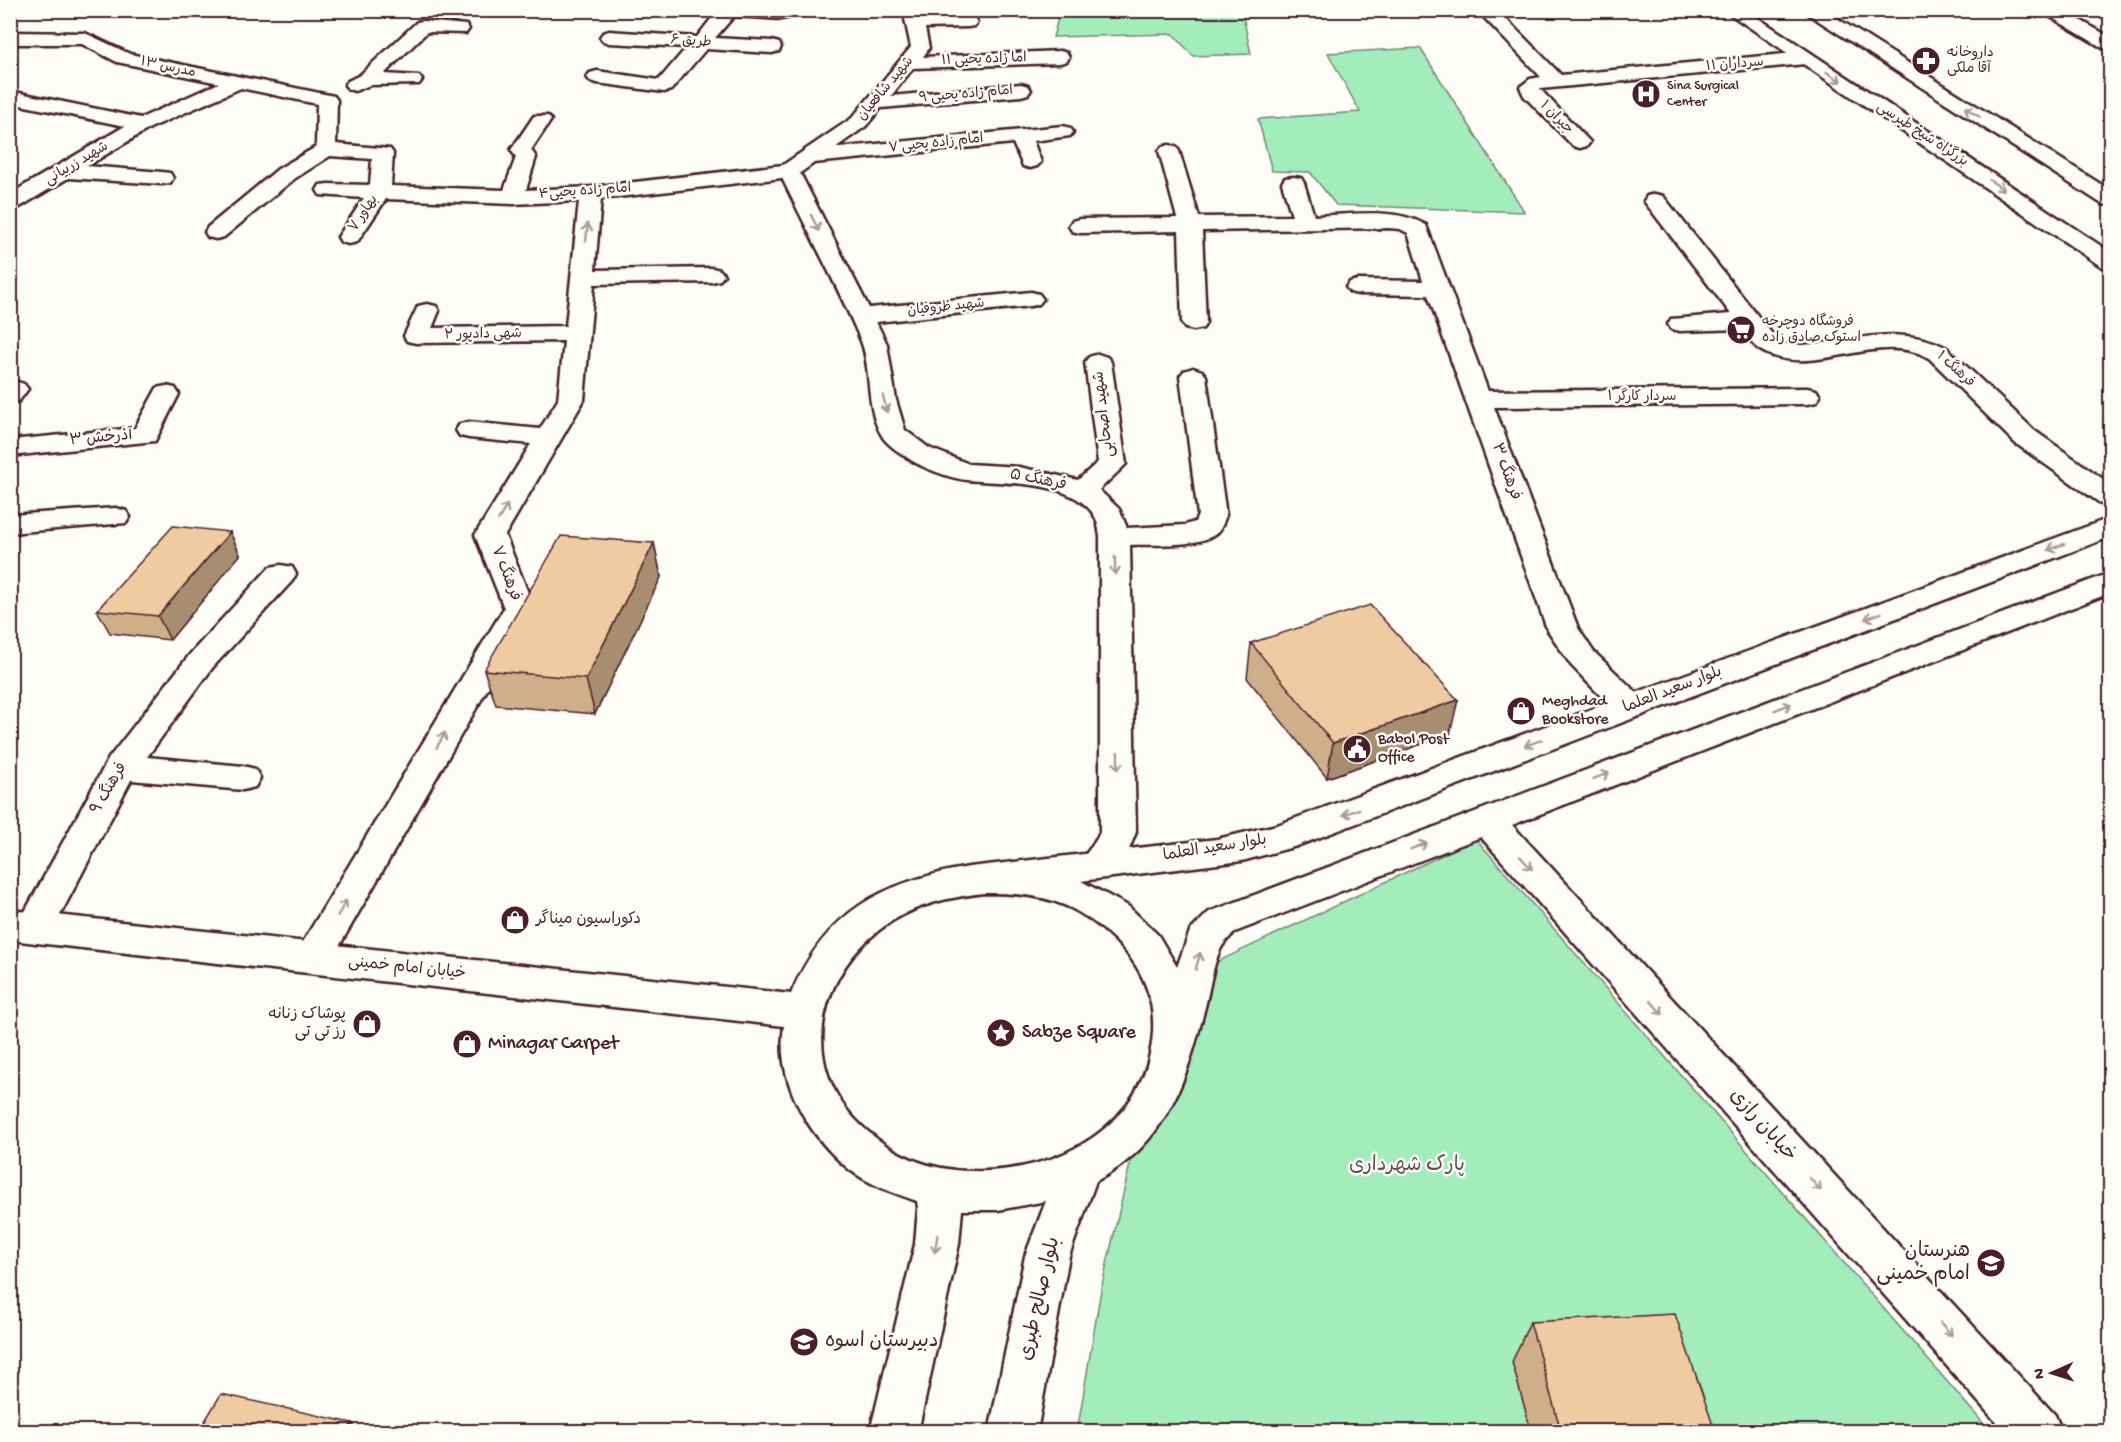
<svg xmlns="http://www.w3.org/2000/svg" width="2121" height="1442" font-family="'Gochi Hand','Playpen Sans Arabic',sans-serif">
<rect width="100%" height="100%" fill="#fdfcf7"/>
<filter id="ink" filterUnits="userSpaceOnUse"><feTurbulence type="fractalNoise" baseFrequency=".0167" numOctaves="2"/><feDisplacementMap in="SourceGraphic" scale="12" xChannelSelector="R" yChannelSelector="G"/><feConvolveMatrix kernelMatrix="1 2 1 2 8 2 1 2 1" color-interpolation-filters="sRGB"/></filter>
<g filter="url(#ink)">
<!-- green -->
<path fill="#a3edbb" stroke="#768673" stroke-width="1.5" d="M1060 11H1242L1251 54 1193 56 1173 34 1053 37Z
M1420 48 1524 211V212L1336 205 1310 172 1272 171 1258 119 1360 112 1328 53Z
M1476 839 1990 1431 1077 1432 1101 1290 1140 1121 1183 978Z"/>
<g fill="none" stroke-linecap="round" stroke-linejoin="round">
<!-- minor casing -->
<g stroke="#4a1f2b" stroke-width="5">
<path id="minor" d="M718 10H788L790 14 787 18 781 19 734 16 715 38 772 41 779 43 781 47 779 51 772 53 706 49 671 90 664 92 597 83 590 81 587 77 590 73 597 71 659 80 687 47 609 43 603 41 600 37 603 33 609 31 697 37Z
M903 10H921L923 17H968L974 18 977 22 974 26 968 27 925 28 929 48 923 57 1060 51 1067 53 1069 57 1067 61 1060 63 913 68 891 96 1021 84 1028 86 1031 90 1028 94 1021 96 881 108 866 126 835 148 1063 126 1070 128 1073 132 1070 136 1033 141 1041 162 1037 166 1030 168 1023 166 1013 143 814 163 800 173 869 308 1031 292 1039 294 1043 299 1039 304 1031 306 876 322 887 344 896 400 905 430 929 448 969 464 1019 467 1078 480 1098 462 1085 362 1089 357 1098 354 1107 357 1111 362 1126 464 1099 490 1119 509 1127 528 1185 525 1195 522 1198 515 1180 376 1184 371 1193 368 1202 371 1206 376 1226 515C1224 520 1222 528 1218 532 1201 548 1152 544 1130 545L1136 832C1126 857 1116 886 1083 876L1078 866C1085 853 1095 845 1100 832V537C1099 530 1098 521 1094 515 1072 479 1003 484 967 480 952 479 920 467 908 458 899 452 885 443 881 434 865 406 872 368 861 341 838 286 808 232 782 178L601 199 595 270 712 268 720 270 724 275 720 280 712 282 594 284 584 400 505 535 534 608 326 969 313 973 300 969 294 958 300 947 504 608 475 535 531 444 469 438 460 436 456 430 460 424 469 422 540 429 558 400 564 341 416 343 407 341 404 336 418 306 427 304 436 306 439 311 432 328 566 326 579 201 513 204 386 199 357 242 349 244 341 242 338 237 364 198 320 195 317 190 320 185 328 184 370 185 372 159 330 156 294 179 224 237 216 239 208 237 205 232 208 227 278 169 316 147 317 104 241 88 150 128 87 166 162 172 170 173 173 178 170 183 162 184 68 178 18 208 10 209V194L125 126 10 103V91L141 118 219 83 117 62 82 44H10V32L85 33 130 54 334 96 337 100 336 144 390 149 393 153 391 186 504 190 516 157 511 150 534 116H548L551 120 531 150 536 157 526 190 591 187 783 165 852 118 911 47Z
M1477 10H1497L1561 75 1805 52 1812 54 1814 58 1812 62 1805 64 1540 89 1590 142 1587 146 1580 148 1573 146 1524 96 1520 87 1530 79 1541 77Z
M2039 10H2062L2110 37V49L2103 48Z
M423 21 466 25 469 29 466 33 427 32 384 74 419 76 422 80 419 84 370 85 355 91 348 89 345 85 348 81 360 75 417 22Z
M1169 145 1176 147 1179 151 1199 217 1292 216 1282 183 1285 178 1293 177 1301 178 1304 183 1314 216C1350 215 1394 207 1426 225L1488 391 1807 388 1816 390 1820 396 1816 402 1807 404 1494 407 1578 628 1593 651 1643 699 1647 707 1643 715 1631 718 1619 715 1571 665 1547 629 1428 295 1358 294 1350 292 1346 287 1350 282 1358 280 1423 281 1408 233 1400 229 1388 228 1202 231 1206 323 1203 328 1194 330 1185 328 1182 323 1179 231 1080 233 1072 231 1069 226 1072 221 1080 219 1177 218 1159 151 1162 147Z
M1655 194 1663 196 1776 339 1788 344 1802 345C1851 342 1901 323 1947 348L2035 431 2110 484V505L2100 503 2015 443 1929 358C1877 329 1813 381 1760 350 1753 346 1747 335 1742 329L1680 331 1671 329 1668 324 1671 319 1731 314 1644 201 1647 196Z
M15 381 24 384 28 389 19 401 10 403V382Z
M166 386 175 388 179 394 155 441 10 456V440L135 428 157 388Z
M116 508 126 511 130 517 126 523 10 533V515Z
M281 565 292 567 296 574 292 581 213 667 147 757 243 766 255 769 260 778 255 787 243 790 131 780 48 938 35 943 22 938 16 928 109 758 191 653 270 567Z"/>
</g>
<!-- major casing -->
<g stroke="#4a1f2b" stroke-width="5">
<path id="major" d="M2110 518V537L1297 846 1242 861 1081 881 1128 906 1158 935 1177 967 1190 931 1209 912 2110 573V593L1512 825 2055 1415 2062 1432H2005L1481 837 1235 932C1230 937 1223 943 1220 950 1213 965 1210 986 1206 1003 1188 1076 1168 1144 1096 1181L1069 1256 1037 1432H989L1025 1256 1046 1201 998 1210H962L959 1244 918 1432H870L915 1244 918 1208 917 1201C894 1193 870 1185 850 1170 809 1137 775 1080 784 1026L10 940V910L791 994C826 911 882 882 969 867L1217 839 1277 825ZM984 893C1008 893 1033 894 1056 902 1078 909 1100 925 1116 941 1141 966 1155 996 1153 1032 1147 1127 1057 1174 970 1171 929 1170 895 1156 865 1129 794 1067 817 969 892 921 920 903 952 897 984 893Z"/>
</g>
<!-- highway casing -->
<g stroke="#4a1f2b" stroke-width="5">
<path id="highway" d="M1724 10H1746L2110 252V269L2102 267Z
M1802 10H1824L2110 190V205L2102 204Z"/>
</g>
<!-- minor -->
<use href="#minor" fill="#fdfcf7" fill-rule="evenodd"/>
<!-- major -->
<use href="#major" fill="#fdfcf7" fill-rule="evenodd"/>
<!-- highway -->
<use href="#highway" fill="#fdfcf7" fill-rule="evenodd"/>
</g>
<!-- wall -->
<path fill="#ceaf8a" stroke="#4a1f2b" stroke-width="1.5" d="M230 532 240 555 170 640 110 633 97 610Z
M654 543 661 577 595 714 496 705 484 670Z
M1251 643 1450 734 1327 778 1247 678Z
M1530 1322 1715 1431H1531L1512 1362Z"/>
<!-- shaded-wall -->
<path fill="#a88e71" stroke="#4a1f2b" stroke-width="1.5" d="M230 532 240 555 170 640 158 616Z
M654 543 661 577 595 714 586 679Z
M1458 700 1450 734 1327 778 1333 743Z
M352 1423 358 1431H348Z"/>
<!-- building -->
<path fill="#f0cba1" stroke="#4a1f2b" stroke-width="1.5" d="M173 526 230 532 158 616 97 610Z
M561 536 654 543 586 679 484 670Z
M1370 605 1458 700 1333 743 1251 643Z
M1675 1314 1715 1431H1561L1530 1322Z
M221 1394 352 1423 348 1431H199Z"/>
<!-- one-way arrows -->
<defs><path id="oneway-shaft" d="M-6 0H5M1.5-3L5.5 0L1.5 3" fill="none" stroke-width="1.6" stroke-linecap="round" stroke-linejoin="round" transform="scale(1.5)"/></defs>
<g stroke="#ac999b">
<use href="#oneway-shaft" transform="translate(1834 77) rotate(33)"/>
<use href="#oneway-shaft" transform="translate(1972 112) rotate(-148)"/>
<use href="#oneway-shaft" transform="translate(1997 185) rotate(34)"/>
<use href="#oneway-shaft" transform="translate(815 223) rotate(64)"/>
<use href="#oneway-shaft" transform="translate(587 232) rotate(-84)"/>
<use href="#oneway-shaft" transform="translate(885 404) rotate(76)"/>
<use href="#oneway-shaft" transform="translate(503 512) rotate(-59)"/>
<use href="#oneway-shaft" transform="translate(2056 547) rotate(159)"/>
<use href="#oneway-shaft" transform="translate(1115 566) rotate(89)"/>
<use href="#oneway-shaft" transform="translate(1873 616) rotate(159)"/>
<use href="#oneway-shaft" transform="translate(1783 707) rotate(-21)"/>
<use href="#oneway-shaft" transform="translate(441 740) rotate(-60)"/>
<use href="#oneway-shaft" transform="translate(1533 743) rotate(159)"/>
<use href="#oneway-shaft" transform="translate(1118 761) rotate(89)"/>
<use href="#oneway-shaft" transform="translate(1601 776) rotate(-21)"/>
<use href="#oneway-shaft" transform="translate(1351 812) rotate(159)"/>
<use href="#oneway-shaft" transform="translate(1419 846) rotate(-21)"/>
<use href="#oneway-shaft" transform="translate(1526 863) rotate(48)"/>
<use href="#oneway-shaft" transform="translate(342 908) rotate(-60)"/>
<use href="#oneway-shaft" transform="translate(1198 961) rotate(-75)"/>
<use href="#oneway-shaft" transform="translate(1657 1008) rotate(48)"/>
<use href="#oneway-shaft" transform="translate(1815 1184) rotate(48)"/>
<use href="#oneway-shaft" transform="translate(936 1244) rotate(99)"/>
<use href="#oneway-shaft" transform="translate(1946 1329) rotate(48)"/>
</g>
</g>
<!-- icons -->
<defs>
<g id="pharmacy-disc" transform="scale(1.5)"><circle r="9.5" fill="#4a1f2b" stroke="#fdfcf7"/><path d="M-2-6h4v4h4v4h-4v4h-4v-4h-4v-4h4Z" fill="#fff"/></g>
<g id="hospital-disc" transform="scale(1.5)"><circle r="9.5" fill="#4a1f2b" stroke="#fdfcf7"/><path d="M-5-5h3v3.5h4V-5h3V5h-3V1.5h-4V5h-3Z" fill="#fff"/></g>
<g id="supermarket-disc" transform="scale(1.5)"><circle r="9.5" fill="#4a1f2b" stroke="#fdfcf7"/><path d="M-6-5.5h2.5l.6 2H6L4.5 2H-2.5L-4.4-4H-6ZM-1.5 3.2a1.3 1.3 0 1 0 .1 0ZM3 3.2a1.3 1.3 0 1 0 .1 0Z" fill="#fff"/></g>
<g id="shop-disc" transform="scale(1.5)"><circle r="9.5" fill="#4a1f2b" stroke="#fdfcf7"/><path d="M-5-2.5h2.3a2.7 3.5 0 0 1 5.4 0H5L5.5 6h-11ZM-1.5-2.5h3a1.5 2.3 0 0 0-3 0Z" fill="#fff"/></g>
<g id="civic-disc" transform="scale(1.5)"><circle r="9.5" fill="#4a1f2b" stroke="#fdfcf7"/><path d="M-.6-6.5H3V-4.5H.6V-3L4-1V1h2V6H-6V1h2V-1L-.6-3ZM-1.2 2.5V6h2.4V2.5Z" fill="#fff"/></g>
<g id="sight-disc" transform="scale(1.5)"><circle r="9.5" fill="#4a1f2b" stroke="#fdfcf7"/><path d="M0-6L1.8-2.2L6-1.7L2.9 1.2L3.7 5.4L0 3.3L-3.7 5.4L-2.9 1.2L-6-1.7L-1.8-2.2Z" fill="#fff"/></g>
<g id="school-disc" transform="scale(1.5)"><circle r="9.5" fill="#4a1f2b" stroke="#fdfcf7"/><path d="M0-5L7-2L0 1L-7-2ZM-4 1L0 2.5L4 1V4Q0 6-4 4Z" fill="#fff"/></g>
</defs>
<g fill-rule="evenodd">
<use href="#pharmacy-disc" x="1926" y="61"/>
<use href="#hospital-disc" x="1646" y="94"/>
<use href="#supermarket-disc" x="1741" y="330"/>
<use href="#shop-disc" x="1521" y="711"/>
<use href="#civic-disc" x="1357" y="749"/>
<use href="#shop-disc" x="515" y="920"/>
<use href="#shop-disc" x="367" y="1024"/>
<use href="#sight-disc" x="1001" y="1033"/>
<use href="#shop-disc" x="467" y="1044"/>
<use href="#school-disc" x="1991" y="1263"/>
<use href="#school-disc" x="804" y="1342"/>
</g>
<g text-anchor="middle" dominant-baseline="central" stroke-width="5" stroke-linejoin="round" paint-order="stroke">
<!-- far-street labels -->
<g font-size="14" fill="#4a1f2b" stroke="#fdfcf7">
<text transform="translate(691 42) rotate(4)">طریق ۶</text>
<text transform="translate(984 60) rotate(-2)">اما زاده یحیی ۱۱</text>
<text transform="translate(1735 65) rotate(-5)">سرداران ۱۱</text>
<text transform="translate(168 68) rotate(12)">مدرس ۱۳</text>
<text transform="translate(886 89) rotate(-50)">شهید شافعیان</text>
<text transform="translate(966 95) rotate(-5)">امام زاده یحیی ۹</text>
<text transform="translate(1556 118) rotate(45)">جیران ۱</text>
<text transform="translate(1922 135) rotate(33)">بزرگراه شیخ طبرسی</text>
<text transform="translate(936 144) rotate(-6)">امام زاده یحیی ۷</text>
<text transform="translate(77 164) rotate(-31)">شهید زربیانی</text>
<text transform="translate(585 192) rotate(-4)">امام زاده یحیی۴</text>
<text transform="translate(364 214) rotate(-56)">بهاور ۷</text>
<text transform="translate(946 308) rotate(-6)">شهید ظروفیان</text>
<text transform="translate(483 335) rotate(-1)">شهی دادپور ۲</text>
<text transform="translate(1955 370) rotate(42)">فرهنگ ۱</text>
<text x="1642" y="397">سردار کارگر ۱</text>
</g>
<!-- far-poi labels -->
<g font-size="14" fill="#4a1f2b" stroke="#fdfcf7" text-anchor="start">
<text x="1947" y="53">داروخانه<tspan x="1947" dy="16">آقا ملکی</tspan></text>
<text x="1667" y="86">Sina Surgical<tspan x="1667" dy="16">Center</tspan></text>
<text x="1762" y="322">فروشگاه دوچرخه<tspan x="1762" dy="16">استوک صادق زاده</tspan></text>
</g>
<!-- street labels -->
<g font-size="16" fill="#4a1f2b" stroke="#fdfcf7">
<text transform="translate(1105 414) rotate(-97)">شهید اصحابی</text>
<text transform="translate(101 439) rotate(-5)">آذرخش ۳</text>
<text transform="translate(1505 472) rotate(70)">فرهنگ ۳</text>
<text transform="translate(1038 481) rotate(11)">فرهنگ ۵</text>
<text transform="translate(505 574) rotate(69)">فرهنگ ۷</text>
<text transform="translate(1673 691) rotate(-21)">بلوار سعید العلما</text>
<text transform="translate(110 789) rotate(-60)">فرهنگ ۹</text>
<text transform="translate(1215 849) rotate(-9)">بلوار سعید العلما</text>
<text transform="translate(407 969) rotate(6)">خیابان امام خمینی</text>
</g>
<!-- poi labels -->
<g font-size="16" fill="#4a1f2b" stroke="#fdfcf7" text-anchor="start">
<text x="1542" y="702">Meghdad<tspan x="1542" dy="18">Bookstore</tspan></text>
<text x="1378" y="740">Babol Post<tspan x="1378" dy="18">Office</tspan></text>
<text x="536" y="920">دکوراسیون میناگر</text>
<text x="346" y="1015" text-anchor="end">پوشاک زنانه<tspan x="346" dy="18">رز تی تی</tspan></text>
</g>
<!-- near-poi labels -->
<g font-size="20" fill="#4a1f2b" stroke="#fdfcf7" text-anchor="start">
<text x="1022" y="1033">Sabze Square</text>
<text x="488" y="1044">Minagar Carpet</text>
<text x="1970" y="1252" text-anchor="end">هنرستان<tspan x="1970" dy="23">امام خمینی</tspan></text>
<text x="825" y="1342">دبیرستان اسوه</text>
</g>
<!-- near-street labels -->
<g font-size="20" fill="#4a1f2b" stroke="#fdfcf7">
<text transform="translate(1762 1126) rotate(48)">خیابان رازی</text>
<text transform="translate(1041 1299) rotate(-77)">بلوار صالح طبری</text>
</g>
<!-- near-park labels -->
<g font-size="20" fill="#60524f" stroke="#fdfcf7">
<text x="1407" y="1166">پارک شهرداری</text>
</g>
</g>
<!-- margin -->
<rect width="2121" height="1442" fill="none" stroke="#fdfcf7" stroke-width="36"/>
<rect x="18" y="18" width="2085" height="1406" fill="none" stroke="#4a1f2b" stroke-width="2" filter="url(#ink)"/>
<!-- north arrow -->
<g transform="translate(2052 1373) rotate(267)" stroke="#fdfcf7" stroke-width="4.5" paint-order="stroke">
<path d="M0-4.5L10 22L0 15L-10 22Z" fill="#4a1f2b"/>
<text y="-9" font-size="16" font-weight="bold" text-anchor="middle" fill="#4a1f2b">N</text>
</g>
</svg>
